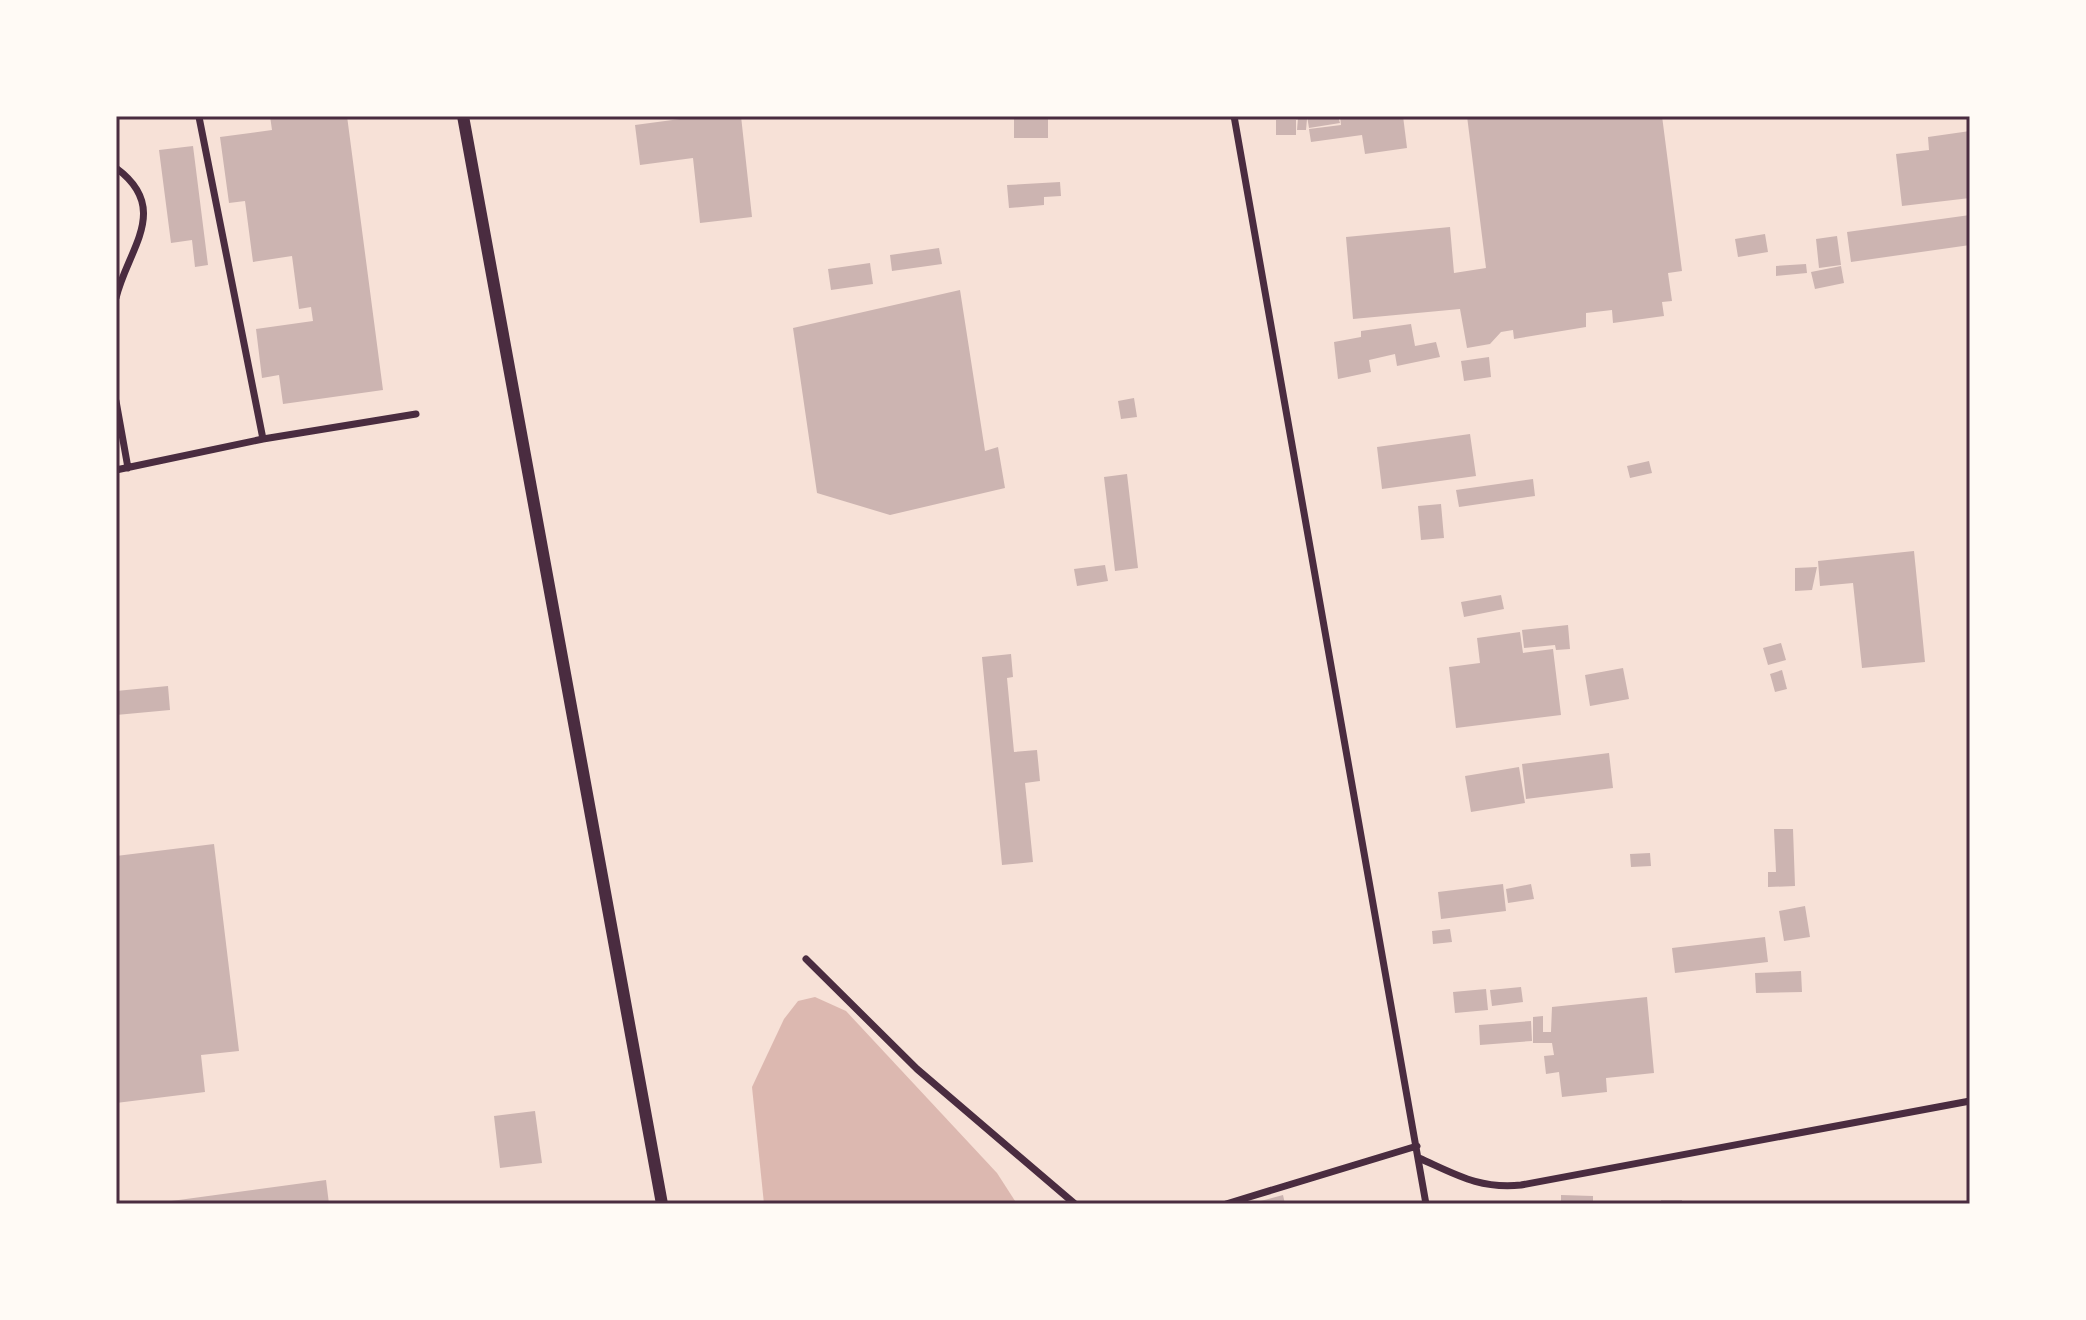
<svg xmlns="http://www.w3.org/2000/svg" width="2086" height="1320" font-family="Jost,sans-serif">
<rect width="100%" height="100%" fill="#f7e1d7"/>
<!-- water -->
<path fill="#dcb8b0" d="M815 997 846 1011 997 1173 1017 1204H764L752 1087 784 1019 798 1001Z"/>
<!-- building -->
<path fill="#ccb4b1" d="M270 116H347L383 390 283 404 279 375 262 378 256 329 313 321 311 307 299 309 292 256 253 262 245 201 229 203 220 137 272 130Z
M680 116H741L752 217 700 223 693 158 640 165 635 125 680 119Z
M1014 116H1048V138H1014Z
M1307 116H1338L1340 123 1309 128Z
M1340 116H1403L1407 148 1365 154 1362 135 1311 142 1309 129 1341 125Z
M1467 116H1662L1682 271 1668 273 1672 301 1662 302 1664 316 1613 323 1612 310 1586 313V327L1514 339 1513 330 1501 332 1490 344 1467 348 1460 309 1353 319 1346 237 1450 227 1454 273 1486 268Z
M1298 118 1307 119 1306 130H1297Z
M1276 120H1296V135H1276Z
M1970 131V198L1902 206 1896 154 1929 150 1928 137Z
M193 146 208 265 195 267 192 240 171 243 159 150Z
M1060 182 1061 196 1044 197V205L1009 208 1007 185Z
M1970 215V245L1851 262 1847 232Z
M1765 234 1768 252 1738 257 1735 239Z
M1837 236 1841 265 1819 268 1816 239Z
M939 248 942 264 892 271 890 255Z
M870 263 873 284 831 290 828 269Z
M1806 264 1807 273 1776 276V266Z
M1841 266 1844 283 1815 289 1811 272Z
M960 290 985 451 998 447 1005 488 890 515 817 493 793 328Z
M1411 324 1415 346 1436 342 1440 357 1397 366 1395 354 1369 360 1371 372 1338 379 1334 342 1361 337V331Z
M1489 357 1491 377 1464 381 1461 361Z
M1134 398 1137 417 1121 419 1118 401Z
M1470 434 1476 476 1382 489 1377 447Z
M1649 461 1652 473 1630 478 1627 466Z
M1127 474 1138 568 1115 571 1104 477Z
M1533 479 1535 496 1459 507 1456 490Z
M1441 504 1444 538 1421 540 1418 506Z
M1914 551 1925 662 1862 668 1853 583 1820 586 1818 561Z
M1105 565 1108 581 1077 586 1074 569Z
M1817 567 1812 590 1795 591V568Z
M1501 595 1504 609 1464 617 1461 602Z
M1568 625 1570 649 1556 650 1555 645 1524 648 1522 630Z
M1520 632 1523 653 1553 649 1561 715 1456 728 1449 667 1480 663 1477 638Z
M1781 643 1786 660 1768 665 1763 648Z
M1011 654 1013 677 1007 678 1014 752 1037 750 1040 781 1025 783 1033 862 1002 865 982 657Z
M1623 668 1629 699 1590 706 1585 675Z
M1782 670 1787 689 1775 692 1770 674Z
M168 686 170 710 116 715V691Z
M1609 753 1613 788 1526 799 1522 764Z
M1519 767 1525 803 1471 812 1465 776Z
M1774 829H1793L1795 886 1768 887V872H1776Z
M214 844 239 1051 201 1055 205 1092 116 1103V856Z
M1650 853 1651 866 1631 867 1630 854Z
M1503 884 1506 911 1441 919 1438 892Z
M1531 884 1534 899 1508 903 1506 889Z
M1805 906 1810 937 1784 941 1779 911Z
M1450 929 1452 942 1433 944 1432 931Z
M1765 937 1768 962 1675 973 1672 948Z
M1801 971 1802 992 1756 993 1755 973Z
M1521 987 1523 1002 1492 1006 1490 990Z
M1486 989 1488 1010 1455 1013 1453 992Z
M1647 997 1654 1073 1606 1078 1607 1092 1562 1097 1559 1072 1546 1074 1544 1056 1554 1055 1552 1043H1533V1017L1543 1016V1032H1551L1552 1007Z
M1531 1021 1532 1041 1480 1045 1479 1025Z
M535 1111 542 1163 500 1168 494 1116Z
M326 1180 329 1204H164V1202Z
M1283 1195 1285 1204H1253V1203Z
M1561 1195 1593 1196V1204H1561Z
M1661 1200H1682V1204H1661Z"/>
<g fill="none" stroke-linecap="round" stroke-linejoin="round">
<!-- minor -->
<path stroke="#4a2c40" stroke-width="7" d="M1234 116 1426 1204
M199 117 263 439
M116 168C172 209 127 250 116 298
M116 401 128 468
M116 470 263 439 416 414
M806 959 917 1069 1075 1204
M1419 1158C1457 1175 1479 1189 1521 1185L1970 1101
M1226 1204 1417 1146"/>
<!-- trunk -->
<path stroke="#4a2c40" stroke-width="12" d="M463 116 662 1204"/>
</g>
<!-- border -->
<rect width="2086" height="1320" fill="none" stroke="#fffaf5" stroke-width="236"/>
<rect x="118" y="118" width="1850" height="1084" fill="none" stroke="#4a2c40" stroke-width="3"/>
</svg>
